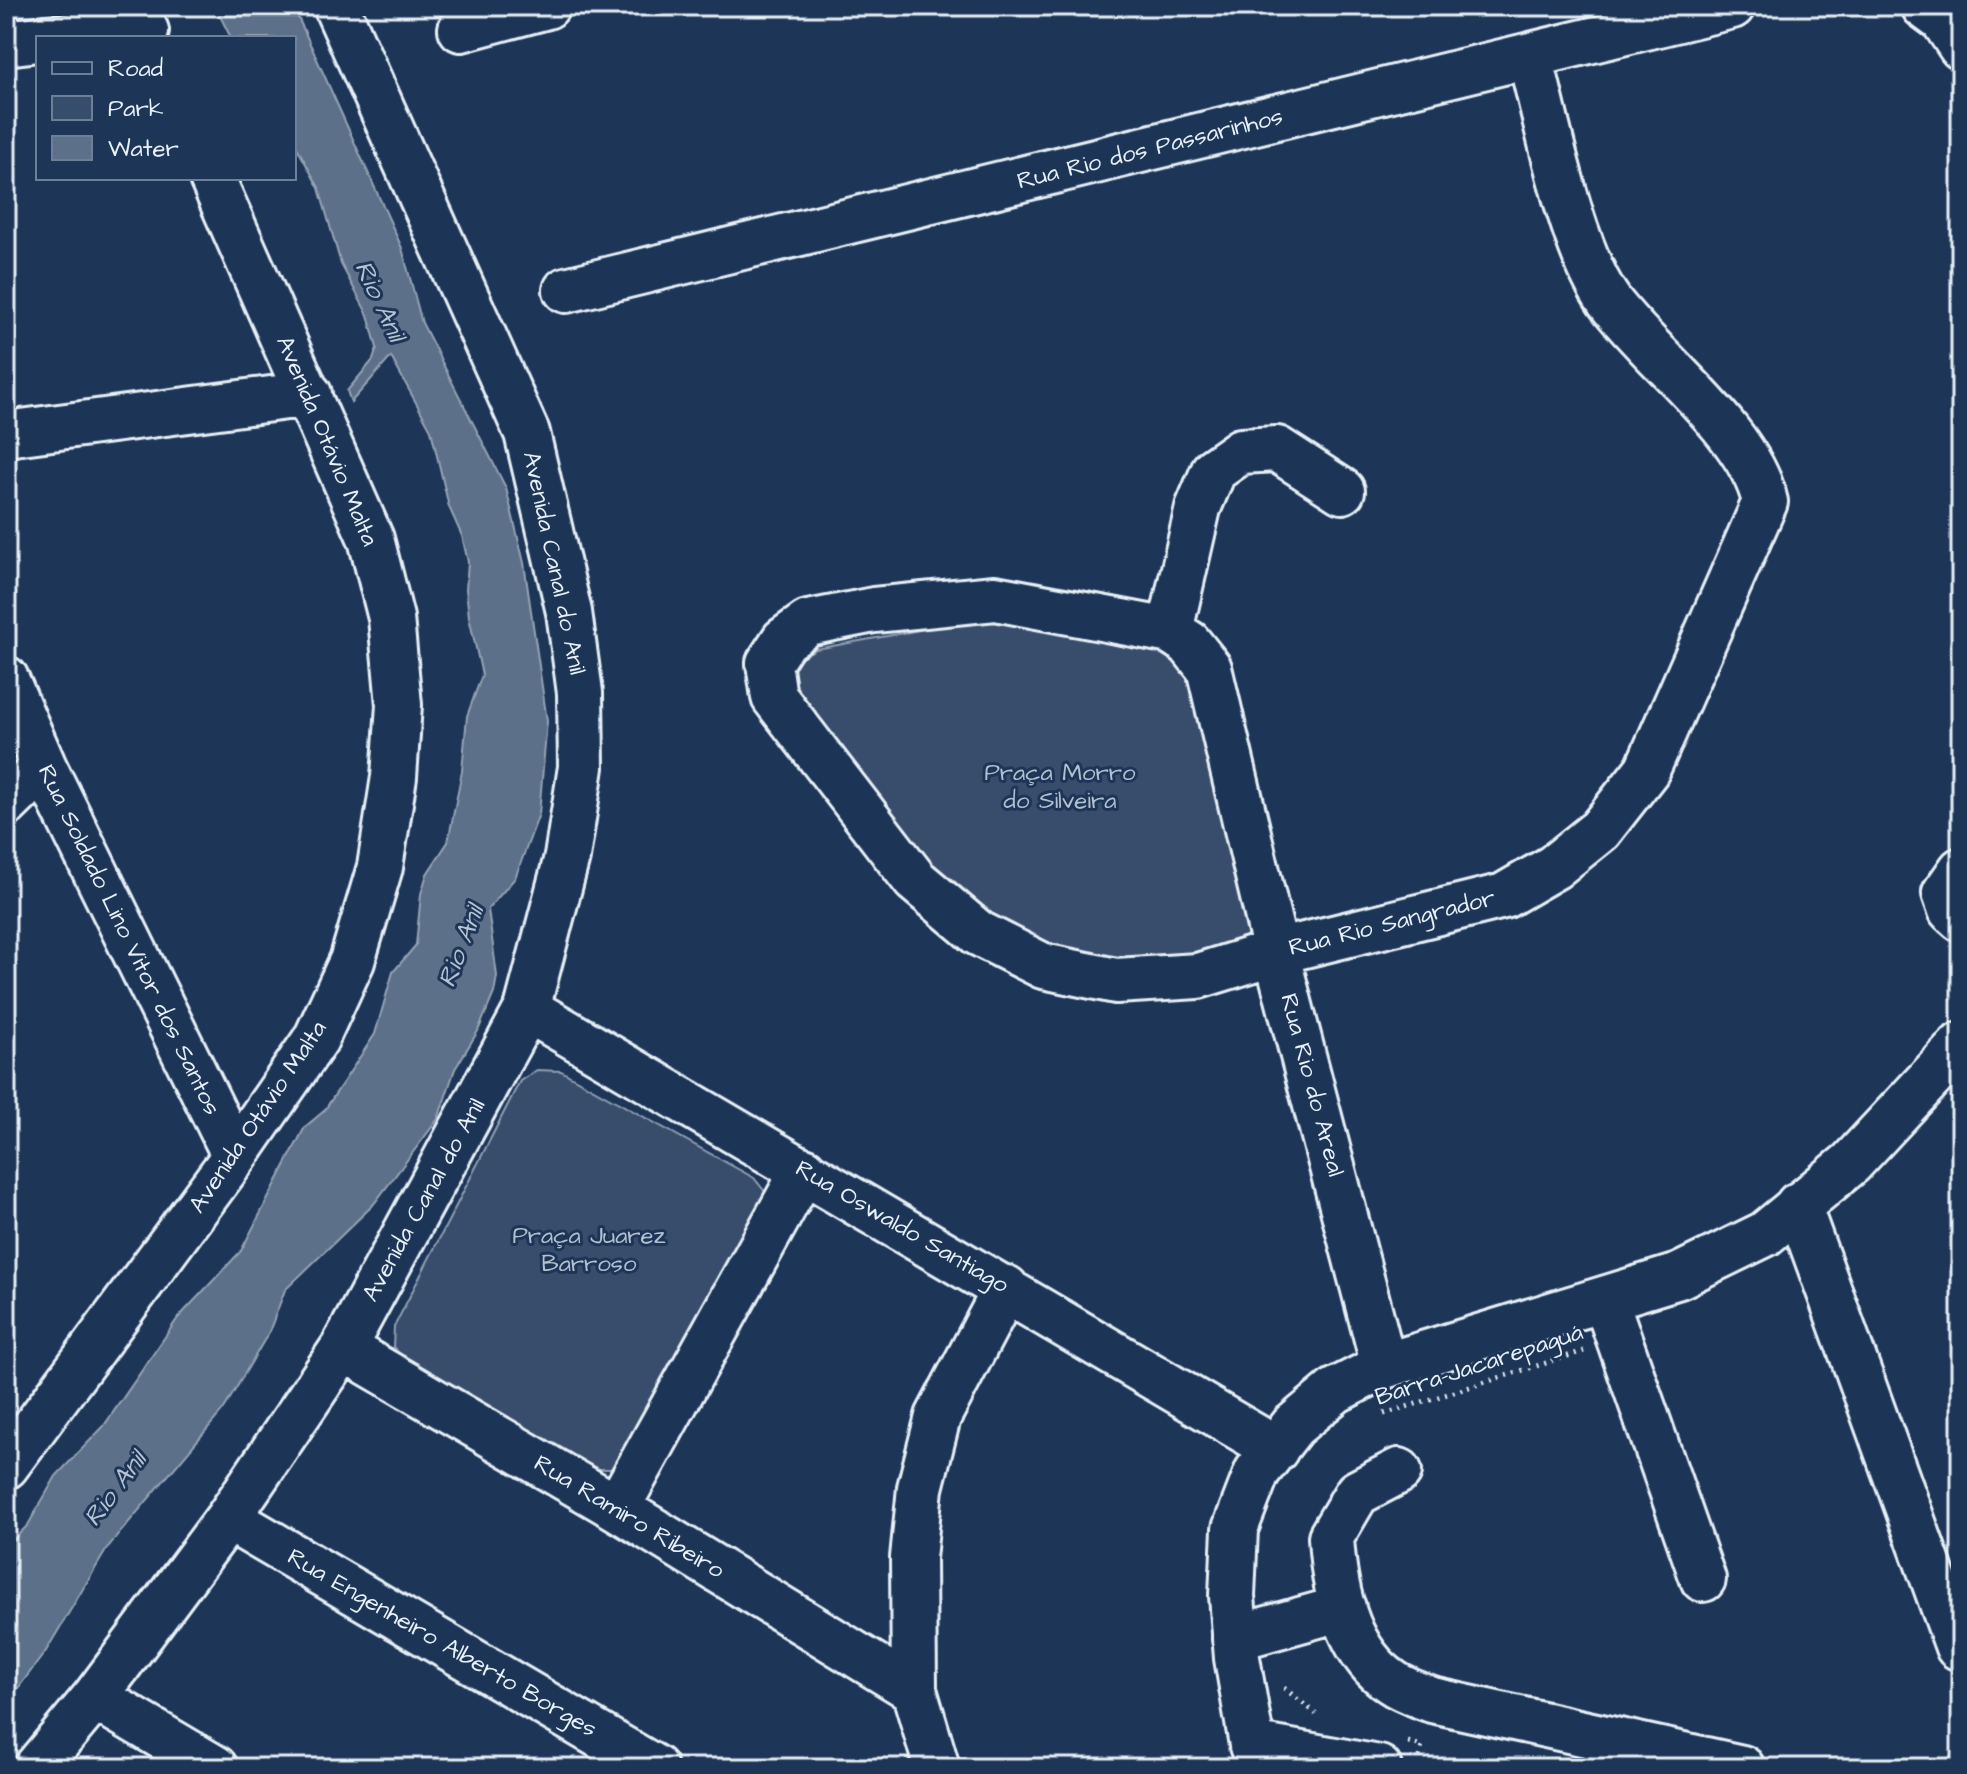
<svg xmlns="http://www.w3.org/2000/svg" width="1967" height="1774" font-family="'Architects Daughter',sans-serif">
<rect width="100%" height="100%" fill="#1d3557"/>
<filter id="ink" filterUnits="userSpaceOnUse"><feTurbulence type="fractalNoise" baseFrequency=".0125" numOctaves="2"/><feDisplacementMap in="SourceGraphic" scale="16" xChannelSelector="R" yChannelSelector="G"/><feConvolveMatrix kernelMatrix="1 2 1 2 8 2 1 2 1" color-interpolation-filters="sRGB"/></filter>
<g filter="url(#ink)">
<!-- green -->
<path fill="#374d6c" stroke="#909fb2" stroke-width="2" d="M980 619 1157 644 1178 657 1196 686 1252 932 1239 951 1215 962 1066 963 942 889 797 702 791 680 798 659 816 649Z
M537 1070 561 1071 754 1178 770 1198 625 1458 612 1469H593L406 1360 393 1347 394 1327 520 1081Z"/>
<!-- water -->
<path fill="#5d7089" stroke="#95a4b5" stroke-width="2" d="M215 6H293L402 248 422 323 506 488 524 563 547 721 539 814 515 878 488 909 497 976 494 993 478 1031 455 1069 438 1119 373 1205 285 1290 269 1332 224 1409 108 1547 46 1651 6 1704V1547L28 1525 56 1476 103 1427 178 1318 241 1251 305 1127 324 1111 375 1034 393 972 416 945 421 894 427 874 448 842 462 771 467 716 482 675 469 617 466 589 468 562 462 536 449 507 431 430 391 357 351 402 347 391 373 360 377 348 368 315 341 264 319 188 294 142V38H231Z"/>
<g fill="none" stroke-linecap="round" stroke-linejoin="round">
<!-- minor casing -->
<g stroke="#e8f1f8" stroke-width="50">
<path id="minor" d="M1924 6 1943 20 1961 47
M461 29 547 6
M45 38 146 31
M6 43 38 39
M566 290 1732 6
M6 434 309 394
M1170 631 1198 508 1214 470 1241 451 1277 449 1342 491
M6 679 44 767 235 1156
M6 804 44 767
M1961 870 1945 893 1951 910 1961 919
M527 1009 1276 1449
M1798 1205 1958 1647
M1605 1299 1703 1579
M343 1348 617 1508 914 1690
M1384 1366 1276 952 1209 668 1189 643 1170 631 995 598 874 610 808 623 784 640 769 663 774 697 915 880 978 933 1043 966 1116 981 1198 976 1276 952 1504 896 1554 867 1600 830 1647 770 1765 502C1750 431 1653 360 1609 301 1570 246 1548 125 1530 57
M6 1466 235 1156 316 1039 352 961 380 867 394 777 399 705 391 618 371 539 212 178
M1399 1471 1357 1493 1331 1537C1334 1589 1346 1651 1392 1682 1403 1690 1419 1695 1432 1700L1742 1768
M617 1508 804 1170
M228 1518 655 1768
M1235 1638 1343 1608
M95 1697 215 1768
M1252 1745 1379 1768
M36 1768 95 1697 228 1518 343 1348 527 1009 567 857 581 767 580 693 569 612 527 433 336 6
M937 1768 914 1690 913 1558 920 1488 938 1417 1006 1288"/>
</g>
<!-- major casing -->
<g stroke="#e8f1f8" stroke-width="50">
<path id="major" d="M1260 1768 1252 1745 1237 1658 1232 1596 1235 1529 1257 1472 1293 1426 1335 1391 1384 1366 1679 1276 1765 1234 1851 1163 1961 1045"/>
</g>
<!-- path -->
<path stroke="#e8f1f8" stroke-width="5" stroke-dasharray="2 6" stroke-linecap="butt" d="M1384 1414 1584 1351
M1284 1688 1316 1714
M1408 1742 1422 1746 1418 1761"/>
<!-- minor -->
<use href="#minor" stroke="#1d3557" stroke-width="44"/>
<!-- major -->
<use href="#major" stroke="#1d3557" stroke-width="44"/>
</g>
</g>
<g text-anchor="middle" dominant-baseline="central" stroke-width="6" stroke-linejoin="round" paint-order="stroke">
<!-- street labels -->
<g font-size="24" fill="#e8f1f8" stroke="#1d3557">
<text transform="translate(1150 149) rotate(-14)">Rua Rio dos Passarinhos</text>
<text transform="translate(327 441) rotate(67)">Avenida Otávio Malta</text>
<text transform="translate(554 563) rotate(78)">Avenida Canal do Anil</text>
<text transform="translate(1392 923) rotate(-14)">Rua Rio Sangrador</text>
<text transform="translate(129 940) rotate(64)">Rua Soldado Lino Vitor dos Santos</text>
<text transform="translate(1312 1085) rotate(75)">Rua Rio do Areal</text>
<text transform="translate(258 1117) rotate(-56)">Avenida Otávio Malta</text>
<text transform="translate(424 1200) rotate(-61)">Avenida Canal do Anil</text>
<text transform="translate(902 1227) rotate(30)">Rua Oswaldo Santiago</text>
<text transform="translate(1479 1365) rotate(-18)">Barra-Jacarepaguá</text>
<text transform="translate(629 1517) rotate(31)">Rua Ramiro Ribeiro</text>
<text transform="translate(442 1643) rotate(30)">Rua Engenheiro Alberto Borges</text>
</g>
<!-- park labels -->
<g font-size="24" fill="#b3c0ce" stroke="#1d3557">
<text x="1060" y="773">Praça Morro<tspan x="1060" dy="28">do Silveira</tspan></text>
<text x="589" y="1236">Praça Juarez<tspan x="589" dy="28">Barroso</tspan></text>
</g>
<!-- water labels -->
<g font-size="26" font-style="italic" fill="#b7c4d1" stroke="#1d3557">
<text transform="translate(380 301) rotate(65)">Rio Anil</text>
<text transform="translate(461 946) rotate(-69)">Rio Anil</text>
<text transform="translate(115 1489) rotate(-53)">Rio Anil</text>
</g>
</g>
<!-- margin -->
<rect width="1967" height="1774" fill="none" stroke="#1d3557" stroke-width="32"/>
<rect x="16" y="16" width="1935" height="1742" fill="none" stroke="#e8f1f8" stroke-width="3" filter="url(#ink)"/>
<!-- legend -->
<rect x="36" y="36" width="260" height="144" fill="#1d3557" stroke="#6e8097" stroke-width="2"/>
<rect x="52" y="62" width="40" height="12" fill="#1d3557" stroke="#6e8097" stroke-width="2"/>
<text x="108" y="76" font-size="24" fill="#e8f1f8">Road</text>
<rect x="52" y="96" width="40" height="24" fill="#374d6c" stroke="#6e8097" stroke-width="2"/>
<text x="108" y="116" font-size="24" fill="#e8f1f8">Park</text>
<rect x="52" y="136" width="40" height="24" fill="#5d7089" stroke="#6e8097" stroke-width="2"/>
<text x="108" y="156" font-size="24" fill="#e8f1f8">Water</text>
</svg>
